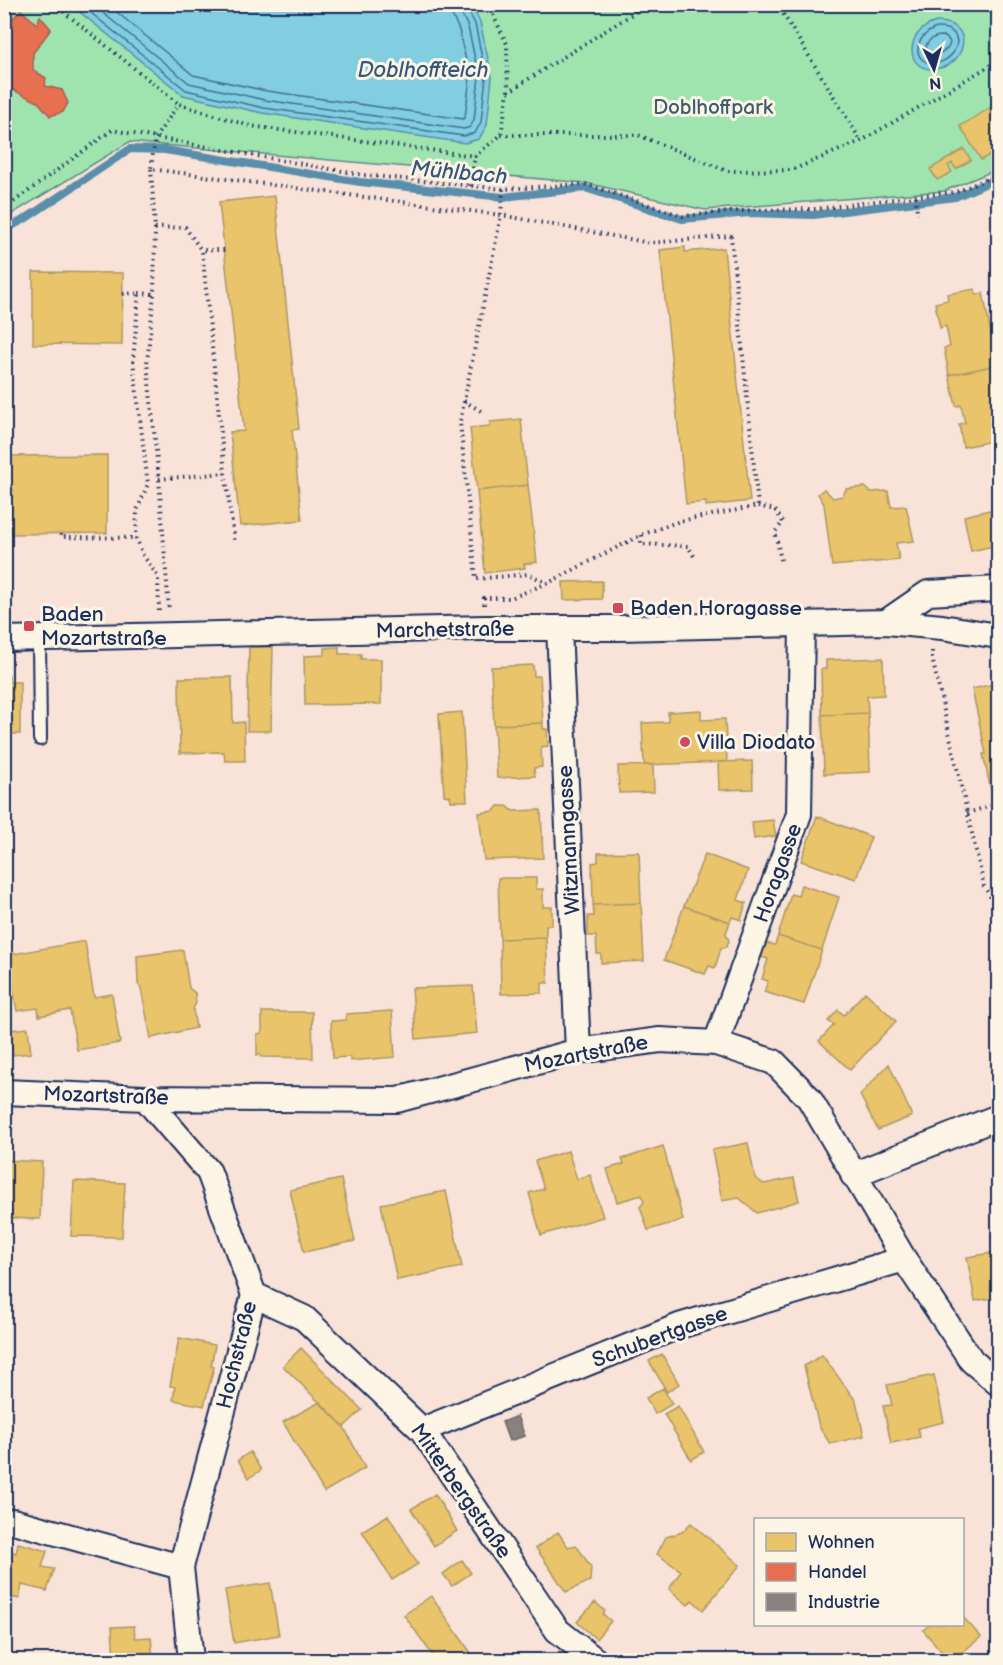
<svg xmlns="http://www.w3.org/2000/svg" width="1003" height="1665" font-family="'Balsamiq Sans',sans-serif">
<rect width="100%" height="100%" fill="#f9e2d7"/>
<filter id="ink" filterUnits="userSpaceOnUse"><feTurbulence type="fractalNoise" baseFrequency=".0167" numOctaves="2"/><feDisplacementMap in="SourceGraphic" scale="12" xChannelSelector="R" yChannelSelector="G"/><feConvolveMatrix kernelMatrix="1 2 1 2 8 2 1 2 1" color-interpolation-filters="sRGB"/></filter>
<g filter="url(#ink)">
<!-- green -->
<path fill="#9fe4af" stroke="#5d8a86" stroke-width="1.5" d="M4 5H998V169L944 191 705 210 586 183 129 142 12 214 4 210Z"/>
<!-- water -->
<path fill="#80cedf" stroke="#588eab" stroke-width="1.5" d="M71 5H472L480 22 492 77 487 125 479 139 465 143 262 113 183 95Z
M936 22C978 21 966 70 931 69 904 68 906 30 936 22Z"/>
<!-- homes -->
<path fill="#e9c46a" stroke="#ab9766" stroke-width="1.5" d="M993 106 998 116V150L981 160 960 126Z
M964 149 971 160 956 169 952 163 948 166 952 172 937 180 930 169Z
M275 196 299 429 292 430 302 520 240 526 230 432 244 431 219 202Z
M685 247V252L724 248 750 501 706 506V502L686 504 660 250Z
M33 272 123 273 122 345 33 344Z
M975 289 976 295 983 293 997 365 949 375 944 348 950 347 946 326 940 328 935 303 948 300 947 294Z
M997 365 998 440 963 447 959 424 965 423 961 405 956 406 949 375Z
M521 419 528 485 477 491 470 428 490 426V422Z
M107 455V533L11 534 10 456Z
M10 477 11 620 4 621V478Z
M528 485 537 562 524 564 525 568 485 573 477 491Z
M865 487 871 492 888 491 891 507 906 506 914 541 896 543 899 560 832 566 824 504 818 494 824 489 833 498 843 496 846 489Z
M998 508V545L971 551 964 516Z
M602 581V599L564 600 563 582Z
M249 647H273L271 731H247Z
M339 647V654H361V659H381V704L305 705 304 656 325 655V648Z
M883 658 884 695 867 696 868 713 822 715 821 669H826V660Z
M533 665 534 676H540L543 723 494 725 491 667Z
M4 675H9V682H20V734H9V770H4Z
M232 677 233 723 244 722 245 761H225L224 752 180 753 179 678Z
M998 683V806L997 798 993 800 983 754H986L972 689Z
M701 710V720L725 719 727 762 644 765 642 723 668 722V712Z
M462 712 467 801H451L450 796 444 795 439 714Z
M868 713 870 772 824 774 822 715Z
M543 723V729H547L548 746 541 747 542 767 534 768 535 776 497 778 494 725Z
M752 761 753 789 719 790 718 762Z
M653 765 654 792 619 793 618 766Z
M498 806H507L513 811 541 810 543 858 484 860 479 813 494 811Z
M817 816 871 837 856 879 801 861Z
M773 820 776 836 754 839 752 822Z
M639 852 641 903 593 905 592 863 598 862V853Z
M705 854 748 870 738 900 746 903 741 920 732 917 730 922 684 906Z
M498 878H536V889H543V907H552V925H546V937L500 939Z
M801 885 839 897 822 950 778 936 791 894 798 896Z
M641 903 644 961 601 963V954H597L596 936H588V916H594L593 905Z
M684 906 730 922 726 933 729 941 726 947 721 948 715 968 709 966 705 974 664 960Z
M778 936 822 950 804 1004 764 992 768 981 762 979 768 959 761 957 765 943 775 945Z
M546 937 548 983H542V993L501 994 500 939Z
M85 941 94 997 112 994 120 1043 77 1050 70 1010 39 1016 38 1008 17 1011 7 955Z
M183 950 189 988 195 993 196 1003 193 1009 196 1028 151 1038 141 988 138 984 137 956Z
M473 986 477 1033 416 1039 412 988Z
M865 992 896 1021 850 1070 819 1041 834 1025 828 1021 838 1010 844 1015Z
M392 1011 395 1057 350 1061V1057L333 1058 331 1021 346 1020V1014Z
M262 1012H312L313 1058 262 1057 260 1054 257 1055V1034L262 1033Z
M28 1028 31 1053 13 1055 10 1030Z
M889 1064 912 1116 878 1130 860 1095Z
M748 1143 755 1178 764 1184 794 1178 799 1201 757 1213 739 1198 722 1201 712 1150Z
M663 1146 683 1220 648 1230 640 1207 644 1202 642 1195 617 1202 607 1169 624 1164 622 1159Z
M568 1151 577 1179 590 1175 603 1217 541 1235 529 1193 544 1189 535 1161Z
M4 1160 42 1162 40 1219 4 1218Z
M341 1179 355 1241 304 1252 290 1190Z
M74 1181 125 1183 122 1237 71 1236Z
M446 1191 462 1267 397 1280 381 1204Z
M998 1252V1297L975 1301 967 1257Z
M179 1338 215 1345 211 1366 214 1367 204 1406 173 1400 175 1387 170 1386Z
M301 1348 362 1410 344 1427 283 1366Z
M662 1354 679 1384 667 1392 649 1361Z
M822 1355 856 1401 864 1436 830 1444 819 1426 804 1366Z
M934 1375 944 1422 918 1428 920 1437 891 1443 883 1406 892 1405 887 1385Z
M663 1388 672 1404 655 1414 646 1398Z
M320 1402 344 1427 365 1468 324 1492 283 1422Z
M678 1406 704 1452 691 1460 664 1414Z
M250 1452 261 1470 249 1478 238 1460Z
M435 1494 457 1531 434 1546 411 1509Z
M388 1515 418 1564 392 1580 362 1531Z
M691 1523 740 1565 703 1610 692 1600 688 1605 669 1589 681 1571 657 1554 666 1537 682 1532Z
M558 1532 568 1547 576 1545 591 1567 590 1581 566 1592 536 1548Z
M18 1543 47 1551 42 1567 54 1569 47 1591 22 1585 19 1599 4 1595V1553L5 1550 16 1553Z
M462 1560 471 1573 452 1586 443 1574Z
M270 1583 279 1635 234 1643 225 1590Z
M431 1596 476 1660H436L404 1615Z
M595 1602 605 1611 603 1614 611 1621 596 1639 577 1622Z
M962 1616 981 1637 953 1660H949L923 1630 930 1624H962Z
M134 1626 135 1638 151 1637 153 1660H114L112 1627Z"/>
<!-- shops -->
<path fill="#e76f51" stroke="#aa5c55" stroke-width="1.5" d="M21 10 37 24 40 16 51 29 33 53V70L46 78 45 86 62 90 68 103 63 112 50 116 38 102 11 89 8 75H4V14L12 19Z"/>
<!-- industry -->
<path fill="#8a817c" stroke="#696873" stroke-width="1.5" d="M517 1416 525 1436 509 1441 502 1422Z"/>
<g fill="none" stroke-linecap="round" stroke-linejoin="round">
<!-- shore -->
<path stroke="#436f92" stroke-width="1.5" d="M80 4 186 90 264 108 464 136 475 133 481 122 486 77 475 24 467 9V4
M92 4 189 83 265 100 464 129 470 127 474 120 479 77 468 27 460 11 459 4
M107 4 193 75 267 91 463 119 465 117 470 78 459 30 451 13 450 4
M937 28C971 27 956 66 931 63 910 60 916 34 937 28Z
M943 36C960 43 941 57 929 55 921 43 932 36 943 36Z"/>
<!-- stream -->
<path stroke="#588eab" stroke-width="8" d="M4 230 25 219 130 149 165 150 360 182 503 197 585 188 682 219 750 213 813 215 955 197 998 178"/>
<!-- lane casing -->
<g stroke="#1b2f5e" stroke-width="16">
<path id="lane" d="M39 639 40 739"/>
</g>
<!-- street casing -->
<g stroke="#1b2f5e" stroke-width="28">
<path id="street" d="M886 622 928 593 998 589
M559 628 578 1051
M4 639 484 628H619L886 622 942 627 998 636
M716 1043 799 814 802 624
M4 1092 145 1098 397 1100 578 1051 660 1040 716 1043 774 1062 809 1098 904 1259 972 1361 998 1383
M145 1098 209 1172 254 1295 181 1567 191 1660
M853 1175 998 1117
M254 1295 304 1318 422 1430 557 1630 595 1660
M422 1430 679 1326 904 1259
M13 1521 181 1567"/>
</g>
<!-- path -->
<path stroke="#1b2f5e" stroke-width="4" stroke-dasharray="1.5 4.5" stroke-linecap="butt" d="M54 4 179 104
M488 4 507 44 508 92
M777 4 861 141
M501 135H638L727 171 792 170 861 141 998 61
M151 169 155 228 154 294 147 363 159 479 169 611
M470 186 475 156
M503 189 501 215 460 422 476 579 528 574 548 583
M916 196 917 214
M4 209 112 130 364 175 503 189 585 184 683 216 751 210 816 209 916 196 956 192 998 174
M155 228 185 227 201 250
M224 250H202L225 473 235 544
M139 293 154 294
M123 294 139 293 133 361 148 484 137 510 136 538 143 555 158 577 159 612
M464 401 481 411
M159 479 225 473
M758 506 775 510 783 522 775 532 781 560
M61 534V537L136 538
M641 535V544L688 546 695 558
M484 605V598H511L548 583 641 535 680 521 758 506 731 236 650 243 501 215 151 169 155 138 179 104 250 126 475 156 501 135 508 92 648 4
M932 651V658L984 886 998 910
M967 813 998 804"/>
<!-- lane -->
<use href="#lane" stroke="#fcf5e5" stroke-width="12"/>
<!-- street -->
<use href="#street" stroke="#fcf5e5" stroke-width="24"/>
</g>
</g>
<!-- markers -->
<g fill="#d1495b" stroke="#fcf5e5" stroke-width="2">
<rect x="612" y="602" width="12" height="12" rx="3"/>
<rect x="23" y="620" width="12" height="12" rx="3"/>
<circle cx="685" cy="742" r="6"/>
</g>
<g text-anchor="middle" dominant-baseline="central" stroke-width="6" stroke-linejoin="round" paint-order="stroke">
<!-- park labels -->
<g font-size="21" fill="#3c5c72" stroke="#fcf5e5">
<text x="713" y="107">Doblhoffpark</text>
</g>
<!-- poi labels -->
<g font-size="21" fill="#1b2f5e" stroke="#fcf5e5" text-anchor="start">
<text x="630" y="608">Baden Horagasse</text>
<text x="41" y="614">Baden<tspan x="41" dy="24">Mozartstraße</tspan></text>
<text x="697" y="742">Villa Diodato</text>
</g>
<!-- street labels -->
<g font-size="21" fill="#1b2f5e" stroke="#fcf5e5">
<text transform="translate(445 630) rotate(-1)">Marchetstraße</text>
<text transform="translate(569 840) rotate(-93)">Witzmanngasse</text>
<text transform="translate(778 873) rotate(-70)">Horagasse</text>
<text transform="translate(586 1054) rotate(-11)">Mozartstraße</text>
<text transform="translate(106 1096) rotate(2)">Mozartstraße</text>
<text transform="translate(660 1337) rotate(-20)">Schubertgasse</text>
<text transform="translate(237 1355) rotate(-76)">Hochstraße</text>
<text transform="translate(461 1491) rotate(55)">Mitterbergstraße</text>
</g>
<!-- water labels -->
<g font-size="22" font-style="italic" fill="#34577e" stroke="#fcf5e5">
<text x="423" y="70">Doblhoffteich</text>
<text transform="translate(459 173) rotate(5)">Mühlbach</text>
</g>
</g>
<!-- margin -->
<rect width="1003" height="1665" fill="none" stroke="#fcf5e5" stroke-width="24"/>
<rect x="12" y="12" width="979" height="1641" fill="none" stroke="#1b2f5e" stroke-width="2" filter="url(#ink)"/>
<!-- legend -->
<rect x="754" y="1518" width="210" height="108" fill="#fcf5e5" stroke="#a2a6af" stroke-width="1.5"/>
<rect x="766" y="1533" width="30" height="18" fill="#e9c46a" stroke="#a2a6af" stroke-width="1.5"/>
<text x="808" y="1548" font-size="18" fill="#1b2f5e">Wohnen</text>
<rect x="766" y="1563" width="30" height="18" fill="#e76f51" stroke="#a2a6af" stroke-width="1.5"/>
<text x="808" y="1578" font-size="18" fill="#1b2f5e">Handel</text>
<rect x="766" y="1593" width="30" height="18" fill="#8a817c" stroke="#a2a6af" stroke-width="1.5"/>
<text x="808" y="1608" font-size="18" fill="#1b2f5e">Industrie</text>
<!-- north arrow -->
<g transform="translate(934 69) rotate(175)" stroke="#fcf5e5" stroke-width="4.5" paint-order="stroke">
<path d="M0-4.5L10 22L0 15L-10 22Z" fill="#1b2f5e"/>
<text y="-9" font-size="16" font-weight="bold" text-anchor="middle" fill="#1b2f5e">N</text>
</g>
</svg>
